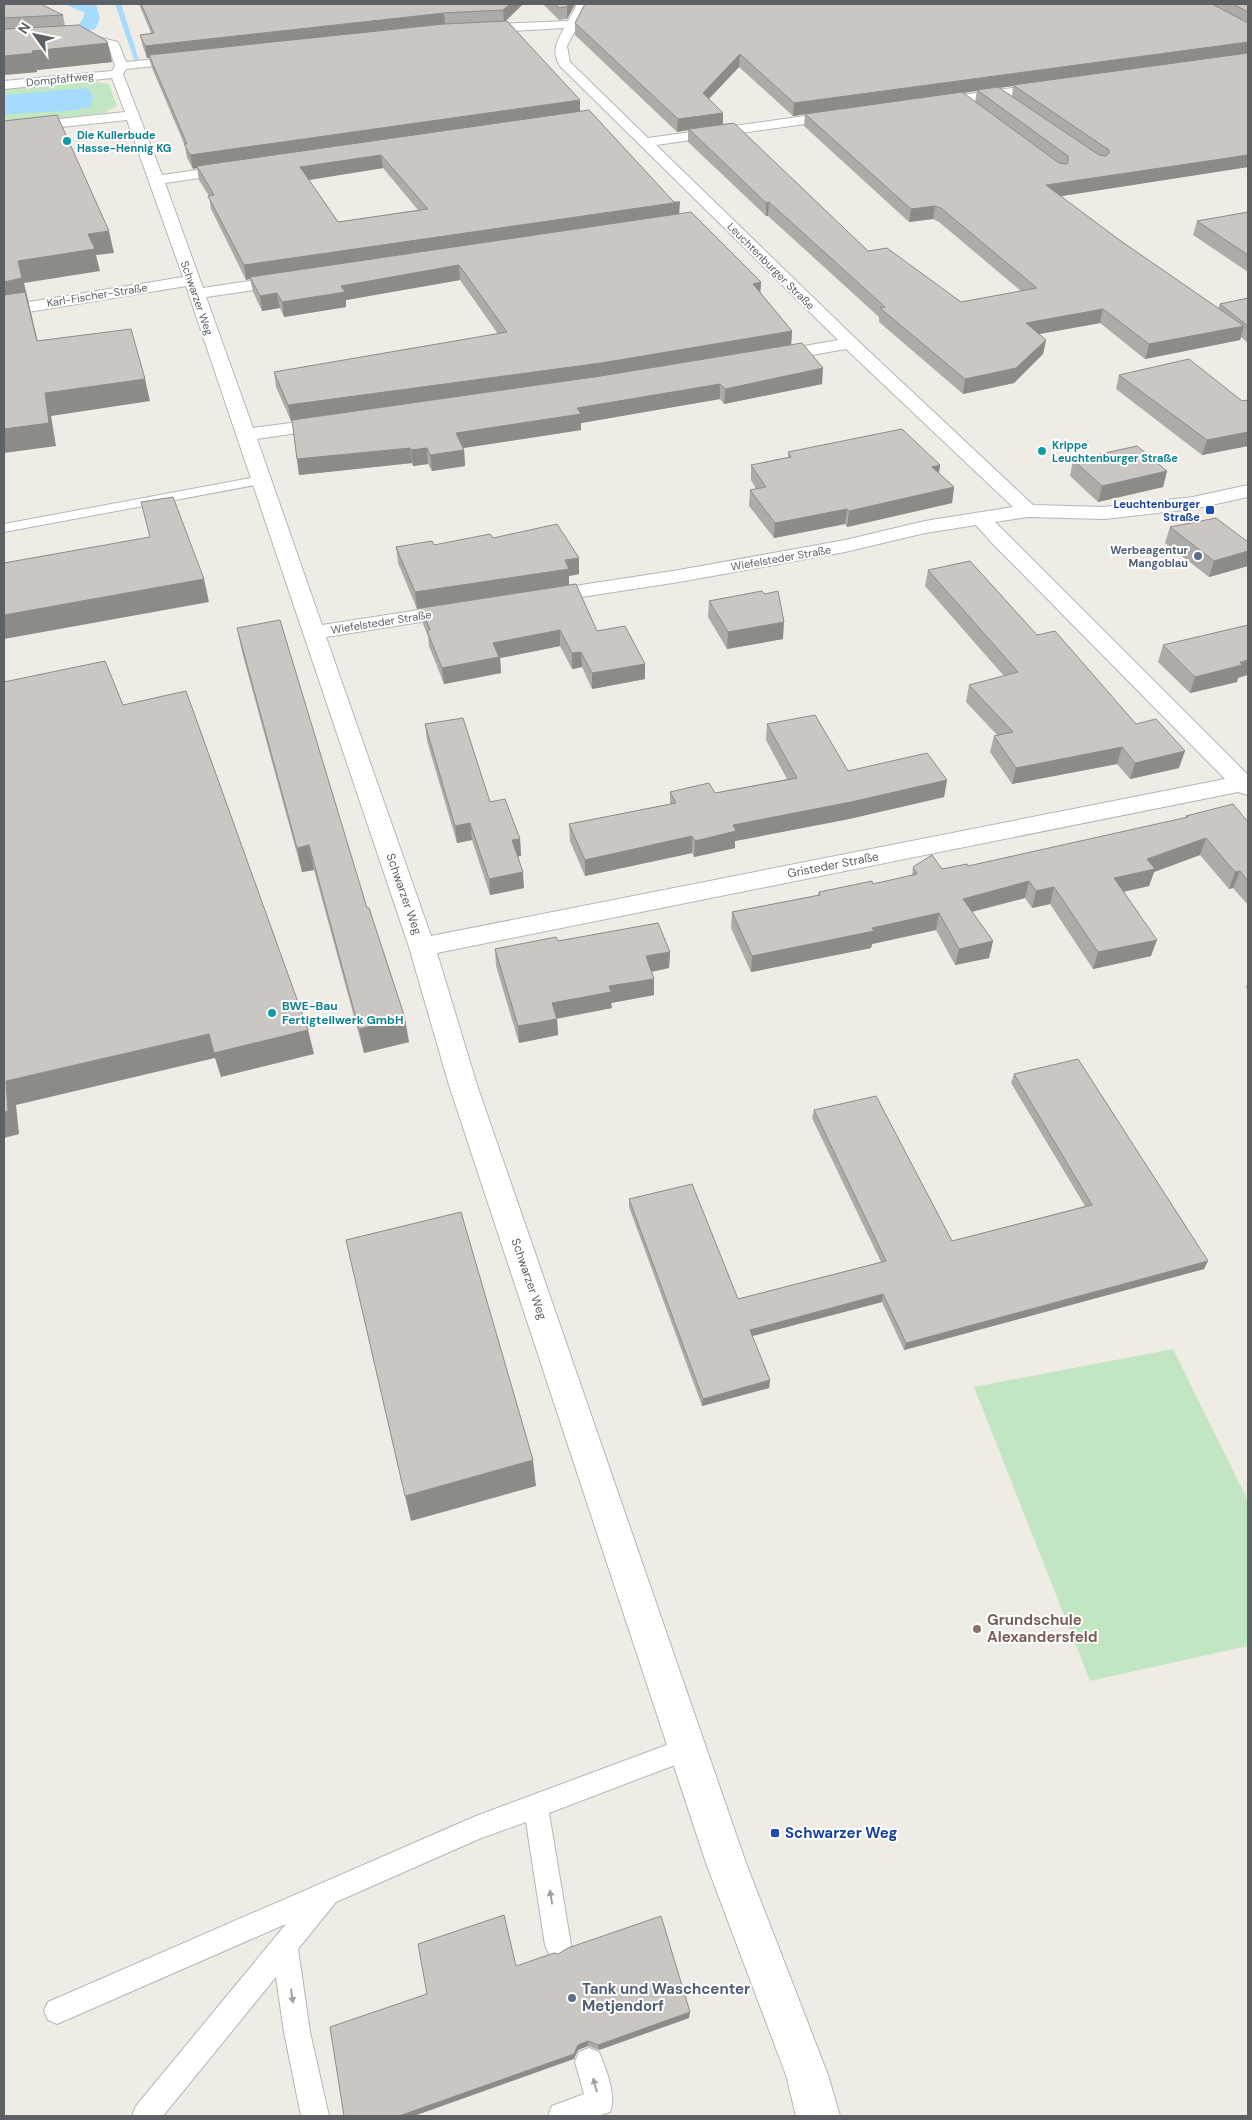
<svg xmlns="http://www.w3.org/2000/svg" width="1252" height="2120" font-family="'DM Sans',sans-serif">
<rect width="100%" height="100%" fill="#efece5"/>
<!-- green -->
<path fill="#c3e6c2" d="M82 80 109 84 117 106 104 113 4 124V89Z
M1173 1349 1248 1501V1646L1090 1681 974 1387Z"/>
<!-- water -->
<path fill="#a6dbfe" d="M65 4H96L100 19 95 29 84 32 76 26 81 22 85 13Z
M88 88 93 97 91 107 68 111 4 114V95Z"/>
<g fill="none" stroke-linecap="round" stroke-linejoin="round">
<!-- stream -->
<path fill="#a6dbfe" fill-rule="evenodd" d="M115 4H121L139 60 134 59Z"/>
<!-- service casing -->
<g stroke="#b2b6ba" stroke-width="2">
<path id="service" d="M262 476 268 480 266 483 4 532V524Z
M688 1737 696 1741 700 1749 696 1757 549 1813 571 1945 567 1954 558 1958 549 1954 545 1945 526 1822 479 1839 336 1902 298 1949 310 2032 329 2116H301L284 2032 276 1977 163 2116H132L136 2106 286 1924 57 2024 48 2020 44 2011 48 2002 476 1816Z
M589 2048 599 2052C606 2069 617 2095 610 2112L598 2116H548L552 2106 584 2094 575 2062 579 2052Z"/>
</g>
<!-- minor casing -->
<g stroke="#b2b6ba" stroke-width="2">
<path id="minor" d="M577 4H589L567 46 570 62 648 138 841 111 846 112 848 115 846 118 841 119 656 145 856 339 1033 505 1104 507 1193 497 1248 485V497L1193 509 1104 519 1028 517 995 522 1248 775V795L1238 792 437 953 477 1085 746 1863 828 2075 840 2116H796L786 2075 706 1863 449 1085 409 947 186 286 4 316V306L183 277 127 120 4 133V125L125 112 112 78 4 89V81L112 71 115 66 109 47C76 34 38 48 4 47V39L90 35 118 42 126 62 191 56 193 59 191 62 126 69 123 74 162 175 234 165 239 166 241 169 239 172 234 173 165 183 203 288 288 275 294 277 296 280 294 283 288 285 206 297 253 428 330 418 336 419 339 423 336 427 330 428 257 439 322 625 458 604 465 606 468 610 465 614 458 616 326 637 431 936 1225 779 991 542 976 525 925 533 845 552 679 582 542 603 535 601 532 597 535 593 542 591 679 570 845 540 925 521 1013 507 846 349 771 362 765 361 762 357 765 353 838 340 560 66C551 51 557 42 564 28L476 33 470 29 476 25 568 21Z
M1049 83 1054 84 1055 87 1054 90 933 107 926 103 933 99Z"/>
</g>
<!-- service -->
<use href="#service" fill="#fff" fill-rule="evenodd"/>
<!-- minor -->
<use href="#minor" fill="#fff" fill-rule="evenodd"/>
</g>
<!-- wall -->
<path fill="#aeaba7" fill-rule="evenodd" d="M4 4 63 15 65 26 112 62 37 70V72L4 75Z
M139 4H523L506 21 580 112 679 214 761 282 760 292 792 331 791 345 822 384 724 404 720 399 581 423V430L463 448 464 450 465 466 432 471 428 464 413 466 412 463 299 475 292 421H291L276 387 274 372 498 334 460 280 346 300V307L284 317 280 308 262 311 253 292 250 279 246 280 211 209 209 196 199 180 197 168 193 169 187 158 185 146 152 68 149 58H147L143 47 140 35 151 33ZM383 168 418 210 338 222 309 180Z
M543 4H575L567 19 559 20Z
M585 4H1248V167L1060 196 1118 239 1218 308 1220 304 1248 298V343L1241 337 1240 340 1145 359 1100 323 1039 334 1046 340 1043 354 1014 383 963 394 879 322V317L768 216H766L688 142V130L677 132 575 35V23ZM739 67 793 116 805 114 804 126 909 222 933 219 939 222 1021 291 961 302 868 251 723 125 709 99ZM1013 86 1012 96 999 88ZM977 91 975 102 963 93Z
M1248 212V272L1193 235 1197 221Z
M1119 375 1242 401 1248 400V446L1202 455 1116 389Z
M788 452 940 465 939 473 954 487 952 503 847 527 845 524 774 538 749 506 750 490 756 489 751 480V465L788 457Z
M1073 460 1167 471 1163 487 1098 502 1070 476Z
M1170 527 1248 542V566L1209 577 1165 543Z
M493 538 579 558V574L569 576V585L417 609 398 563 396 547 434 545Z
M928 570 1037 635 1136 724 1179 768 1130 779 1117 764 1012 784 990 752 994 736 997 735 966 702 969 685 1004 676 925 586Z
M709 601 783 639 727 649 708 617Z
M421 608 597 631 645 664V679L592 689 582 667 572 669 560 646 500 658 501 673 444 684 429 646 428 636 423 624Z
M237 628 367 908 409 1042 364 1053 314 870 302 872 242 652Z
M1163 645 1238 678 1237 682 1190 693 1158 662Z
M425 724 520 839 521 856H518L524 888 490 895 472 840 457 843 427 741Z
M767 724 848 771 947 780 944 797 849 819 735 841V848L694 857 692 853 585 876 570 841 569 824 670 804V792L715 793 787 779 766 740Z
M1186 816 1248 822V905L1233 888 1229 889 1200 855 1154 872 1149 886 1123 892 1151 956 1093 969 1050 904 1032 908 1025 898 972 912 993 941 989 958 955 965 936 930 872 944 871 948 751 972 731 928 732 912 818 895 819 892 873 884 912 876 913 867 942 869 968 866 1186 818Z
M558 941 670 952 669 968 651 972 654 979V995L611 1003 612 1008 557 1019 558 1035 519 1043 496 966 495 949Z
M1248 981V991L1246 987Z
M1014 1074 1204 1269 904 1350 882 1302 752 1336 770 1380 769 1388 702 1406 629 1207V1199L738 1299 881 1262 812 1118 814 1110 952 1241 1085 1206 1011 1083Z
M516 1966 689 2018 599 2050 588 2046 578 2050 574 2059Z"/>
<!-- shaded-wall -->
<path fill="#8d8b88" d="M510 4H523L504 22 503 10Z
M568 4H575L567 19V7Z
M444 13 445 25 149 55V58H147L145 46Z
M1248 42V54L793 116 794 103Z
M108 43 112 62 37 70 32 51Z
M33 53 37 72 4 75V56Z
M740 54 739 67 702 106 703 93Z
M580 100V113L197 166V168L193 169 190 155Z
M723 113V126L689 129 688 130 677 132 678 119Z
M381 155 383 168 302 181 300 167Z
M1248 155V167L1043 199 1046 185Z
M680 202 679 216 250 277V279L246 280 244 265Z
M769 202 768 216H766V203Z
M935 206 933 219 909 222 911 209Z
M109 231 114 253 96 255 100 271 24 283 43 364 4 305V282L18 261 88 234Z
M459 265 460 280 346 300V307L284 317 282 302 341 286Z
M761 282 760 297 753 284Z
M277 293 280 308 262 311 260 296Z
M1103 309 1100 323 1023 337 1026 323Z
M1244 326 1240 340 1145 359 1149 344Z
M792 331 791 346 601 378 291 421 288 405Z
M1046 340 1043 354 1014 383 963 394 965 379Z
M823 368 822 384 724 404 725 389Z
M145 379 150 401 51 416 56 446 4 453V429L45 393Z
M720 384V399L581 423V430L457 449 456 433 577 408Z
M1248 432V446L1202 455 1207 440Z
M410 448 412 463 299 475 297 459Z
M427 448 428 464 413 466 411 450Z
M464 450 465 466 432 471 430 455Z
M940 465 938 480 932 467Z
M1167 471 1163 487 1098 502 1102 486Z
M954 487 952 503 847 527 849 511Z
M847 509 845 524 774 538 775 523Z
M1248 551V566L1209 577 1214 561Z
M579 558V574L569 576V585L417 609 415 592Z
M204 579 209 602 4 639V615Z
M784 622 783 639 727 649 728 632Z
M560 630V646L500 658 501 673 444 684 442 668 493 643Z
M581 652 582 667 572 669V653Z
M1248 660V675L1238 678 1237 682 1190 693 1195 677Z
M645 664V679L592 689V673Z
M1122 747 1117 764 1012 784 1016 768Z
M1185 751 1179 768 1130 779 1135 763Z
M947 780 944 797 849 819 735 841V848L694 857 695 841 733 825Z
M470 823 472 840 457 843 455 826Z
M692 836V853L585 876V860Z
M1206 838 1200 855 1154 872 1149 886 1109 895 1114 878 1147 859Z
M520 839 521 856 513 857 512 840Z
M309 845 314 870 302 872 297 848Z
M1240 871 1233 888 1229 889 1235 872Z
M523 872 524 888 490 895 489 879Z
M1029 881 1025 898 959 915 963 899Z
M1054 887 1050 904 1032 908 1036 891Z
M939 913 936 930 872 944 871 948 751 972 752 956 872 928Z
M1157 940 1151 956 1093 969 1098 952Z
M993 941 989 958 955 965 959 949Z
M670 952 669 968 646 973V956Z
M654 979V995L611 1003 612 1008 553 1019 552 1003 609 986Z
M405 1018 409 1042 364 1053 359 1029Z
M557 1019 558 1035 519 1043 518 1026Z
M308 1030 314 1054 221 1077 215 1058 16 1105 19 1134 4 1138V1112L6 1081 209 1034Z
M1208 1261 1204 1269 904 1350 906 1343Z
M883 1294 882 1302 749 1337 750 1330Z
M770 1380 769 1388 702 1406 703 1399Z
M533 1460 536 1486 411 1521 405 1496Z
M690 2012 689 2018 599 2050 598 2045Z
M588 2041V2046L578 2050 574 2059 414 2116H399Z"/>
<!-- building -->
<path fill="#cac7c2" stroke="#8d8b88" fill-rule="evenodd" d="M4 4H41L63 15 4 18Z
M141 4H510L503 10 444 13 145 46 140 35 154 33Z
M555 4H568L567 7 559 8Z
M585 4H1212L1248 23V42L794 103 740 54 703 93 723 113 678 119 575 23Z
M1233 4H1248V12Z
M507 21 580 100 190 155 184 144H187L149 55 444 24Z
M79 25 107 41 108 43 32 51 33 53 4 56V29Z
M1248 53V155L1046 185 1118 239 1244 326 1149 344 1103 309 1026 323 1046 340 1016 368 965 379 880 308 885 307 769 202 766 203 689 129 734 123 868 251 887 248 961 302 1037 288 941 208 935 206 911 209 805 114 962 92 1059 163 1067 164 1068 162V156L977 90 998 87 1099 155 1106 156 1109 153V150L1013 85Z
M589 110 674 202H680L244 265 208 196 214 195 197 166ZM381 155 428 209 338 222 300 167Z
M57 115 109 231 88 234 95 249 18 261 22 278 4 282V121Z
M691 212 761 282 753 284 792 331 601 363 288 405 274 372 507 332 459 265 341 286 345 292 282 302 277 293 260 296 250 277Z
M1248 212V255L1197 221Z
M25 292 37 341 131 329 145 379 45 393 49 423 4 429V295Z
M1248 298V326L1220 304Z
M802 343 823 368 725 389 720 384 577 408 581 414 456 433 464 450 430 455 427 448 411 450 410 448 297 459 292 420 601 376Z
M1189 359 1242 401 1248 400V432L1207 440 1119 375Z
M902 429 940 465 932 467 954 487 849 511 847 509 775 523 750 490 766 487 751 465 791 457 788 452Z
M1137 446 1167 471 1102 486 1073 460Z
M173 497 204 579 4 615V563L150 537 141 502Z
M1216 518 1248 542V551L1214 561 1170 527Z
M557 524 579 558 565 560 569 569 415 592 396 547 432 541 434 545 490 534 493 538Z
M970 561 1037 635 1055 631 1136 724 1156 719 1185 751 1135 763 1122 747 1016 768 994 736 1013 732 969 685 1018 672 928 570Z
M576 584 597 631 625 626 645 664 592 673 581 652 572 653 560 630 493 643 499 657 442 668 427 631 430 630 421 608Z
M762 591 765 594 778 591 784 622 728 632 709 601Z
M280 620 367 908H369L405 1018 359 1029 309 845 297 848 237 628Z
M1248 625V660L1240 662 1242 665 1195 677 1163 645Z
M105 661 123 705 186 691 308 1030 214 1053 209 1034 6 1081 8 1111 4 1112V682Z
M815 715 848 771 927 753 947 780 851 802 733 825 736 831 695 841 692 836 585 860 569 824 676 803 670 792 709 783 715 793 797 778 767 724Z
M463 718 490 802 505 799 520 839 512 840 523 872 489 879 470 823 455 826 425 724Z
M1233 804 1248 822V881L1240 871 1235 872 1206 838 1147 859 1155 869 1114 878 1157 940 1098 952 1054 887 1036 891 1029 881 963 899 993 941 959 949 939 913 872 928 874 931 752 956 732 912 820 895 819 892 872 881 873 884 917 874 913 867 932 855 942 869 967 864 968 866 1188 817 1186 816Z
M658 923 670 952 646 956 654 979 609 986 611 992 552 1003 557 1019 518 1026 495 949 556 937 558 941Z
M1078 1059 1208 1261 906 1343 883 1294 750 1330 770 1380 703 1399 629 1199 692 1184 738 1299 886 1261 814 1110 876 1096 952 1241 1092 1205 1014 1074Z
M461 1212 533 1460 405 1496 346 1240Z
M504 1915 516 1966 554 1953 558 1954 568 1948 661 1916 690 2012 598 2045 588 2041 578 2045 574 2054 399 2116H344L330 2027 427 1994 418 1944Z"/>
<!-- one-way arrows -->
<defs><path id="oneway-solid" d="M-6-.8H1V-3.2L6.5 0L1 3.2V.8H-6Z" transform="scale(1.25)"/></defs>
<g fill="#9ea0a3">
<use href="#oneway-solid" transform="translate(551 1897) rotate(-99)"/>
<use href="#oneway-solid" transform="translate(292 1996) rotate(82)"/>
<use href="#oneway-solid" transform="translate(595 2085) rotate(-105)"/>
</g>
<!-- markers -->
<g fill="#0f9aa8" stroke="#fff" stroke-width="2">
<circle cx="67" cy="141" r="5"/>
<circle cx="1042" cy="451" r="5"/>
<circle cx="272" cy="1013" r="5"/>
</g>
<g fill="#1a4fb4" stroke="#fff" stroke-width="2">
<rect x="1205" y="505" width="10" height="10" rx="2.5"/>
<rect x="770" y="1828" width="10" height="10" rx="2.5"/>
</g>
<g fill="#5c6f8a" stroke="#fff" stroke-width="2">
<circle cx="1198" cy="556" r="5"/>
<circle cx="572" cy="1998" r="5"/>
</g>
<circle fill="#8d6e63" stroke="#fff" stroke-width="2" cx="977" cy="1629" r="5"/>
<g text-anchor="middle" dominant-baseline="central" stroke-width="4" stroke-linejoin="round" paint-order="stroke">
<!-- far-street labels -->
<g font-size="11" fill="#5d6165" stroke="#fff">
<text transform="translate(60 79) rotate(-6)">Dompfaffweg</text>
<text transform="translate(771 266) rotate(45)">Leuchtenburger Straße</text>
<text transform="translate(97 295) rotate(-9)">Karl-Fischer-Straße</text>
<text transform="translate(197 298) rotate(71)">Schwarzer Weg</text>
<text transform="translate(781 558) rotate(-10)">Wiefelsteder Straße</text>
<text transform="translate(381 622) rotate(-9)">Wiefelsteder Straße</text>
</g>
<!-- far-culture labels -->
<g font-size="11" font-weight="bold" fill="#0d838f" stroke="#fff" text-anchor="start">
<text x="77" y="135">Die Kullerbude<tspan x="77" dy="13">Hasse-Hennig KG</tspan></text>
<text x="1052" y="445">Krippe<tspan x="1052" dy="13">Leuchtenburger Straße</tspan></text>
</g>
<!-- far-transit labels -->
<g font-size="11" font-weight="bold" fill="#164399" stroke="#fff" text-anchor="end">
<text x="1200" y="504">Leuchtenburger<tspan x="1200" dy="13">Straße</tspan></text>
</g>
<!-- far-service labels -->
<g font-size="11" font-weight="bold" fill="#4e5e75" stroke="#fff" text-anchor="end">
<text x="1188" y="550">Werbeagentur<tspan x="1188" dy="13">Mangoblau</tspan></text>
</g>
<!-- street labels -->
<g font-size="12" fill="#5d6165" stroke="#fff">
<text transform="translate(833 865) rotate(-11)">Gristeder Straße</text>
<text transform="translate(404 894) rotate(71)">Schwarzer Weg</text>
<text transform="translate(529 1279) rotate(71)">Schwarzer Weg</text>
</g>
<!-- culture labels -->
<g font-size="12" font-weight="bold" fill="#0d838f" stroke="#fff" text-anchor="start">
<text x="282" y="1006">BWE-Bau<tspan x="282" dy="14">Fertigteilwerk GmbH</tspan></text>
</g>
<!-- near-education labels -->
<g font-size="15" font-weight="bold" fill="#785e54" stroke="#fff" text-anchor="start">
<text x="987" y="1620">Grundschule<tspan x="987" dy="17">Alexandersfeld</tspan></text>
</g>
<!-- near-transit labels -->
<g font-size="15" font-weight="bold" fill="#164399" stroke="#fff" text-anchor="start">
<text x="785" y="1833">Schwarzer Weg</text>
</g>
<!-- near-service labels -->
<g font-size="15" font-weight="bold" fill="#4e5e75" stroke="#fff" text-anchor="start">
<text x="582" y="1989">Tank und Waschcenter<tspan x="582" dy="17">Metjendorf</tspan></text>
</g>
</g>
<!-- border -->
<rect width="1252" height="2120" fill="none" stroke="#5d6165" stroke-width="10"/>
<!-- north arrow -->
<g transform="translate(35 35) rotate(303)" stroke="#ffffff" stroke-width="4" paint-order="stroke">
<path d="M0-4L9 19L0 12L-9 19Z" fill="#5d6165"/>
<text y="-8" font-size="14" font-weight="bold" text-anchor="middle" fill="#5d6165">N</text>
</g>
</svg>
